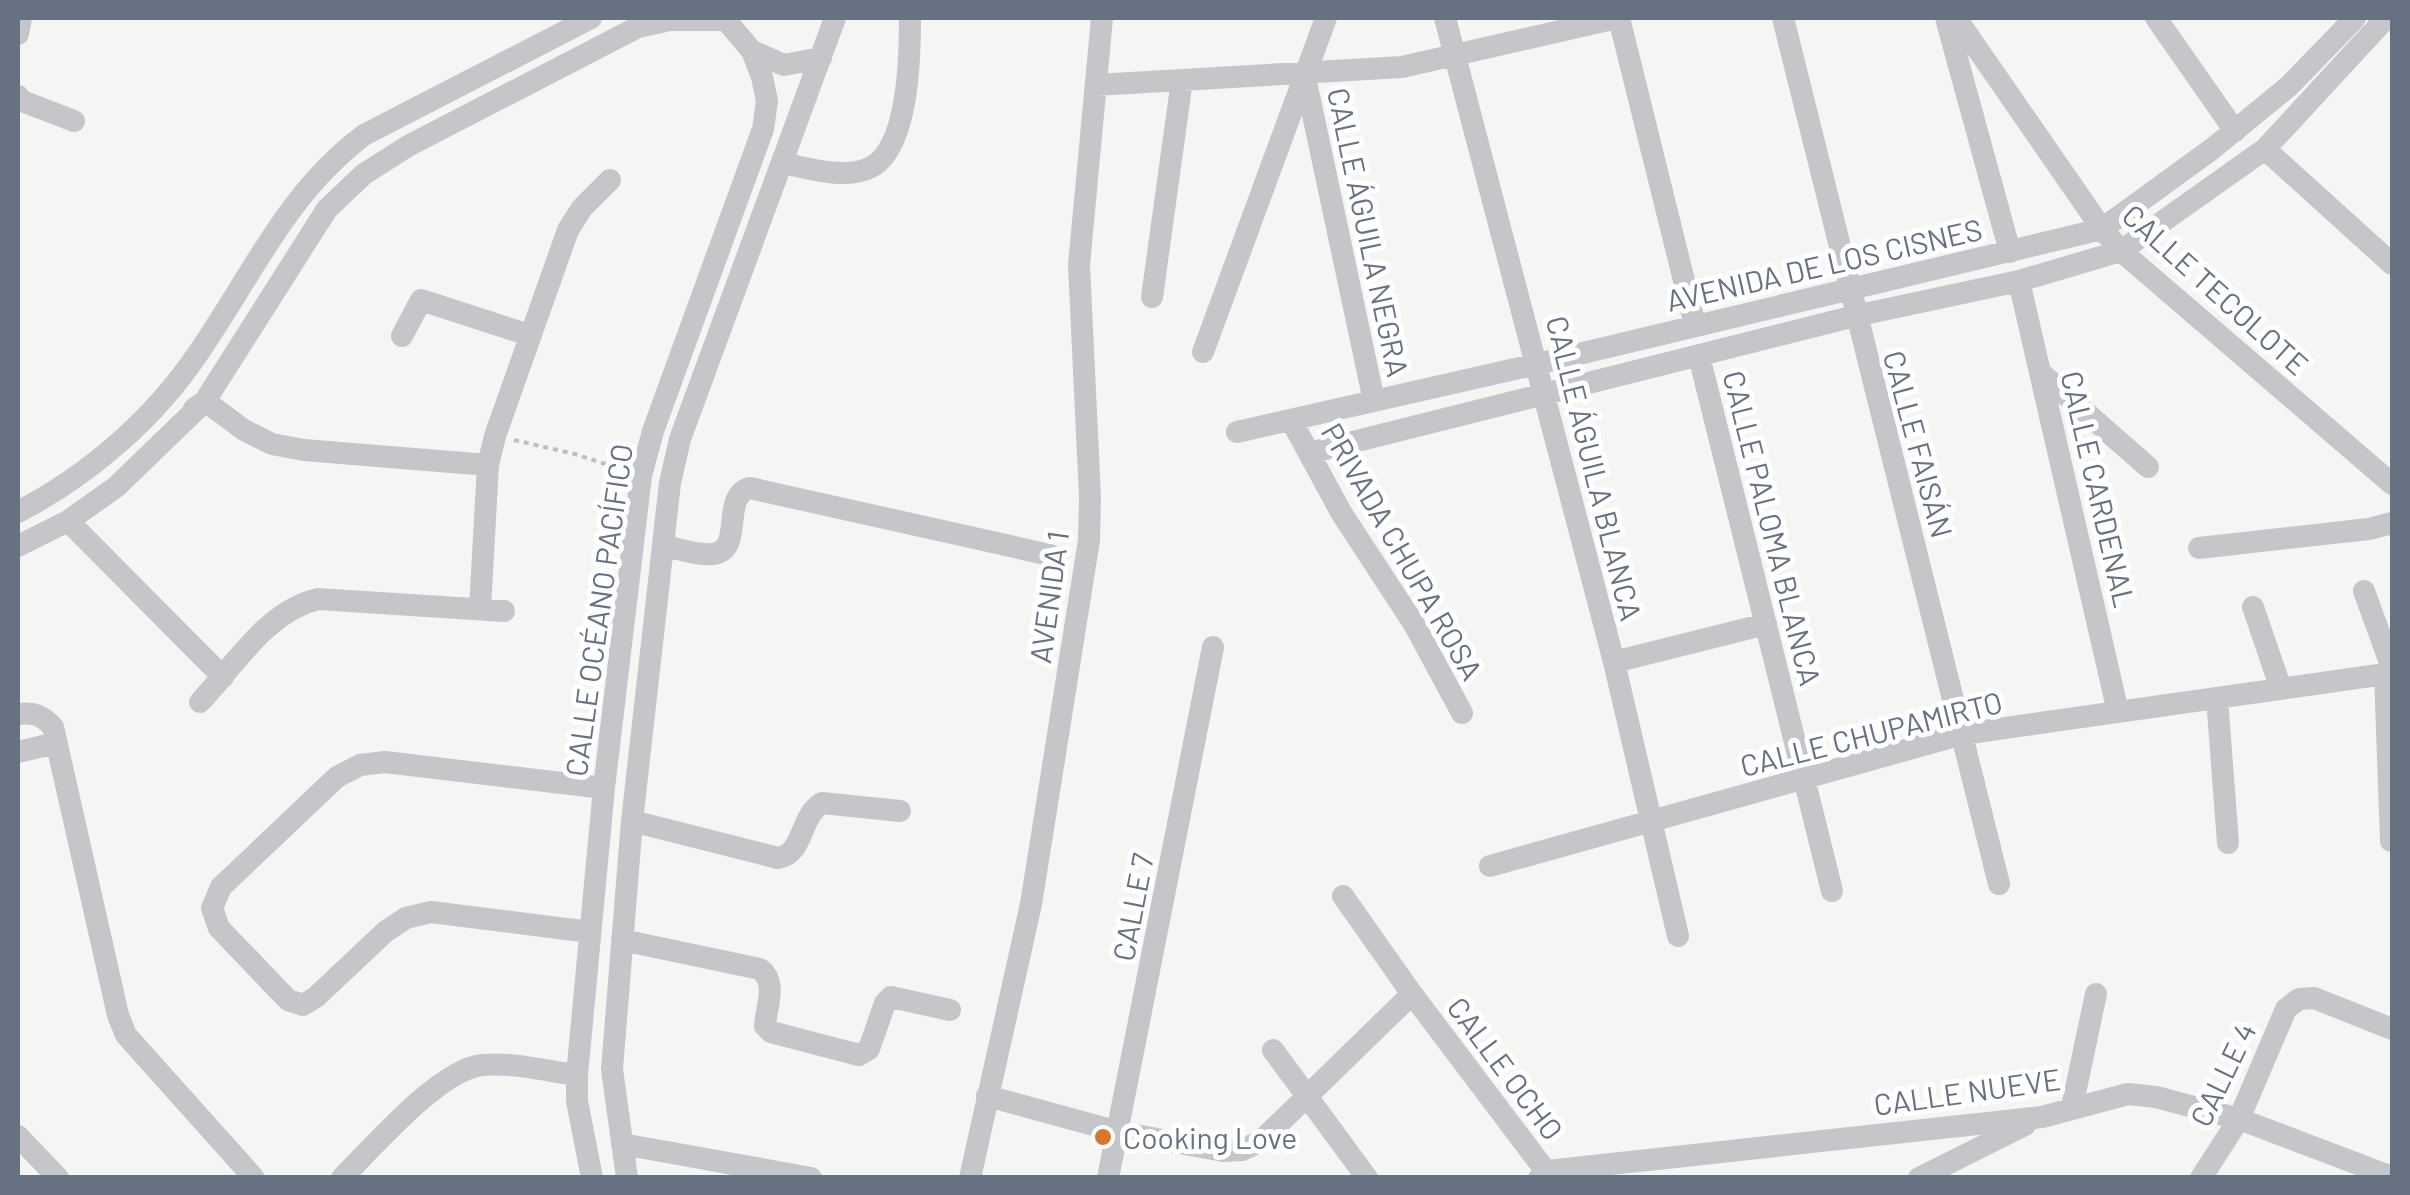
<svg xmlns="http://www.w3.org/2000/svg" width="2410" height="1195" font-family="Barlow,sans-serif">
<rect width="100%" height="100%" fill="#f5f6f3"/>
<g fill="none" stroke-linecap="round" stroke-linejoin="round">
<!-- path -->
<path stroke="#bdbec1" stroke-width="4" stroke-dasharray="5 5" stroke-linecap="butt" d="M514 440 575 454 620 469"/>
<!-- minor -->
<path stroke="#c4c6ca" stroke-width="22" d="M1445 18 1614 662 1678 936
M1619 18 1695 325
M1783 18 1999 884
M1946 18 2010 252
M1956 18 2102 229 2121 251 2392 484
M2156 18 2235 131
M18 34 21 18
M752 51 784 65 821 58
M1305 77 1374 401
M1096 85 1402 67 1617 18
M18 96 22 101 74 121
M2265 149 2392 264
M782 163C807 168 842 179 867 169 909 153 910 56 910 18
M2019 281 2118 712
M1152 297 1182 80
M402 336 421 300 529 335
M1203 352 1326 18
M1699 356 1832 891
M2042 374 2148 467
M194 409 205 401 244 430 272 444 304 450 488 465
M1291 420 1342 514 1414 624 1462 713
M1237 432 1537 364 2102 229 2212 149 2289 86 2355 18
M1309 453 1855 316 2019 281 2121 251 2265 149 2386 18
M18 512C89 475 154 419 199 352 253 274 286 194 364 135L591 18
M68 521 223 677
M18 546 68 521 116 487 205 401 327 209 364 174 408 146 638 27 670 20H725
M663 546C677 548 698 556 713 554 745 550 720 496 750 488L1050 555
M2199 548 2369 529 2392 523
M2364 591 2392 668
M2253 607 2281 689
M480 609 488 465 495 436 568 230 582 208 610 180
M1614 662 1766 624
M2385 674 2391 841
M2217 698 2228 843
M200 702C235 665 267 611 318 599L504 611
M18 714C33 712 42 715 53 727L118 1015 126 1035 254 1178
M18 752 56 743
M632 821 778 858C805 853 799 817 822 803L900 811
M1490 866 1963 734 2392 673
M1343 896 1412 994 1551 1178
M590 932 431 912 406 918 385 932 316 997 303 1005 288 1000 219 928 212 908 221 887 337 777 360 765 385 762 604 788
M622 940 760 969C778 982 766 1007 765 1026L771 1032 859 1055 869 1049 885 1003 891 997 950 1010
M1273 1050 1367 1178
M987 1096 1119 1132 1223 1151 1242 1150 1261 1141 1412 994
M2072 1107 2096 994
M18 1136 58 1178
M622 1144 811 1178
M342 1178C374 1146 439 1070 482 1065 513 1062 546 1071 577 1075
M592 1178 577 1101V1075L604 788 641 476 653 431 763 129 767 101 762 77 752 51 724 18
M627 1178 612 1069 632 821 670 483 680 439 835 18
M970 1178 1031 904 1089 540 1090 497 1079 265 1102 18
M1108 1178 1213 647
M1539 1178 1547 1171 2042 1117 2128 1094 2156 1097 2239 1119 2392 1177
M1919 1178 2025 1125
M2201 1178 2239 1119 2286 1009 2299 999 2314 998 2392 1029"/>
</g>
<!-- markers -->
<circle fill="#da772f" stroke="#fff" stroke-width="4" cx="1103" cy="1137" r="10"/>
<g text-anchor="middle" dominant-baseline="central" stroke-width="10" stroke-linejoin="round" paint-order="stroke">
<!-- street labels -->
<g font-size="30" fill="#667182" stroke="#fff">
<text transform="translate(1369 232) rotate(78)">CALLE ÁGUILA NEGRA</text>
<text transform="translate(1824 264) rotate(-13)">AVENIDA DE LOS CISNES</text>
<text transform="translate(2216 289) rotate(42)">CALLE TECOLOTE</text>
<text transform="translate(1919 444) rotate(75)">CALLE FAISÁN</text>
<text transform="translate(1595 468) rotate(76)">CALLE ÁGUILA BLANCA</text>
<text transform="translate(2099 489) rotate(77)">CALLE CARDENAL</text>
<text transform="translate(1773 528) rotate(76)">CALLE PALOMA BLANCA</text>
<text transform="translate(1403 551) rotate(60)">PRIVADA CHUPA ROSA</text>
<text transform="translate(1048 597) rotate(-82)">AVENIDA 1</text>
<text transform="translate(598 610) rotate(-82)">CALLE OCÉANO PACÍFICO</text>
<text transform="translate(1871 733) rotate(-14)">CALLE CHUPAMIRTO</text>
<text transform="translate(1132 907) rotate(-79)">CALLE 7</text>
<text transform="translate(1506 1068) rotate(53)">CALLE OCHO</text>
<text transform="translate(2222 1074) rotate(-64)">CALLE 4</text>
<text transform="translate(1967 1091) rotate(-8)">CALLE NUEVE</text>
</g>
<!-- poi labels -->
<g font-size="30" fill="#667182" stroke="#fff" text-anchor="start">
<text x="1123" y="1137">Cooking Love</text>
</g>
</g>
<!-- border -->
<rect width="2410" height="1195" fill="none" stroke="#667182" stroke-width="40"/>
</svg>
